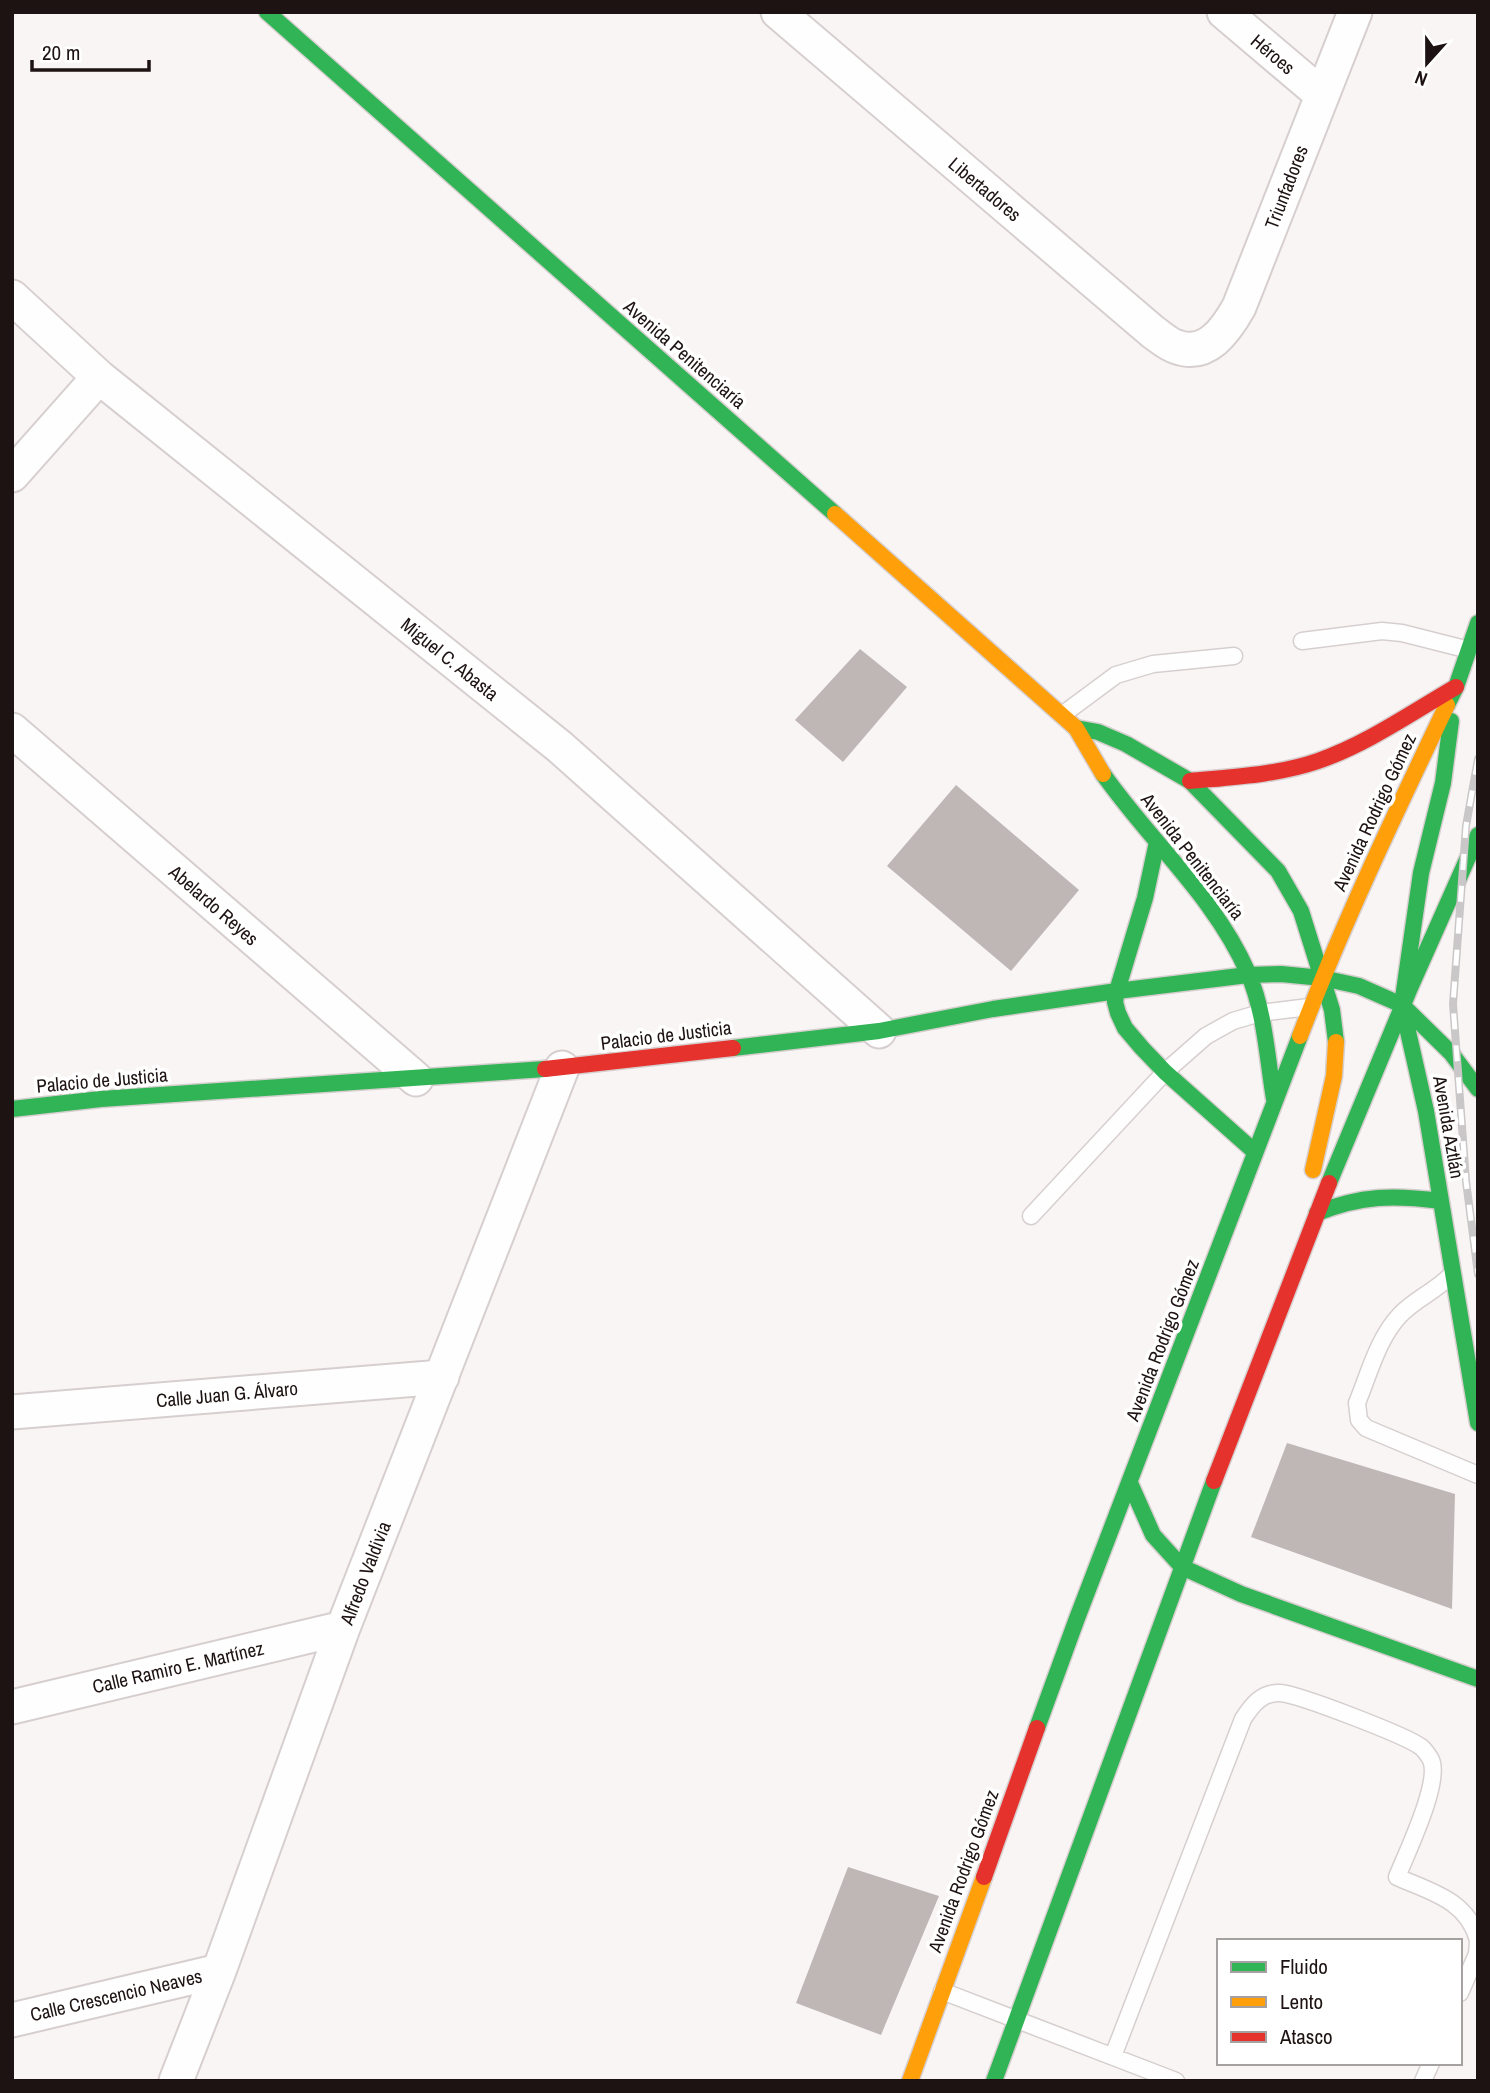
<svg xmlns="http://www.w3.org/2000/svg" width="1490" height="2093" font-family="'Archivo Narrow',sans-serif">
<rect width="100%" height="100%" fill="#faf5f5"/>
<!-- building -->
<path fill="#bfb7b6" d="M860 649 907 687 843 762 795 720Z
M956 785 1079 890 1011 971 887 866Z
M1287 1443 1455 1494 1452 1609 1251 1537Z
M848 1867 939 1896 881 2035 796 2003Z"/>
<g fill="none" stroke-linecap="round" stroke-linejoin="round">
<!-- lane casing -->
<g stroke="#d7cfcf" stroke-width="19">
<path id="lane" d="M1302 641 1382 631 1402 633 1469 650
M1062 715 1116 675 1153 664 1234 656
M1031 1216 1165 1072 1206 1036 1233 1021 1260 1013 1309 1007
M1451 1275C1436 1291 1415 1299 1400 1315 1378 1338 1369 1374 1357 1403L1359 1420 1366 1428 1478 1475
M942 1991 1176 2081
M1460 1993 1477 1954 1478 1941
M1113 2056 1243 1719C1252 1705 1262 1692 1280 1693 1298 1694 1407 1736 1421 1747 1424 1749 1429 1756 1431 1760 1441 1782 1407 1852 1397 1877 1431 1892 1467 1900 1478 1940
M1423 2081 1431 2063"/>
</g>
<!-- street casing -->
<g stroke="#d7cfcf" stroke-width="37">
<path id="street" d="M778 12 1153 332C1160 337 1169 345 1177 347 1207 358 1226 330 1239 307L1355 12
M1224 12 1322 95
M12 297 99 377 560 747 879 1031
M12 475 99 377
M12 730 416 1079
M12 1412 442 1377
M12 1707 343 1628
M12 2020 219 1971
M176 2081 219 1971 343 1628 562 1068"/>
</g>
<!-- fast casing -->
<g stroke="#d7cfcf" stroke-width="19">
<path id="fast" d="M267 12 835 514
M1447 705 1456 687 1478 623
M1451 721 1443 783 1421 873 1402 1005 1426 1111 1478 1423
M1076 728 1098 732 1126 744 1190 781 1278 871 1301 911 1332 1010 1336 1042
M1103 774C1150 841 1215 897 1248 973 1265 1012 1267 1057 1274 1099
M1157 842 1145 898 1117 991 1115 1002 1118 1013 1125 1028 1142 1048 1165 1072 1255 1152
M733 1048 879 1031 993 1009 1117 991 1248 975 1281 974 1322 978 1359 986 1402 1005 1451 1053 1478 1089
M12 1109 101 1099 545 1069
M1329 1183 1410 988 1478 835
M1317 1213C1362 1195 1394 1195 1441 1201
M1130 1483 1153 1535 1182 1567 1241 1594 1478 1679
M1037 1728 1076 1621 1300 1036
M994 2081 1214 1481"/>
</g>
<!-- slow casing -->
<g stroke="#d7cfcf" stroke-width="19">
<path id="slow" d="M835 514 1076 728 1103 774
M1300 1036C1343 923 1395 814 1447 705
M1313 1170 1334 1076 1336 1042
M910 2081 984 1877"/>
</g>
<!-- jam casing -->
<g stroke="#d7cfcf" stroke-width="19">
<path id="jam" d="M1190 781C1233 777 1277 775 1318 761 1367 744 1411 713 1456 687
M545 1069 733 1048
M1214 1481 1329 1183
M984 1877 1037 1728"/>
</g>
<!-- lane -->
<use href="#lane" stroke="#fefefe" stroke-width="16"/>
<!-- street -->
<use href="#street" stroke="#fefefe" stroke-width="33"/>
<!-- fast -->
<use href="#fast" stroke="#30b455" stroke-width="16"/>
<!-- slow -->
<use href="#slow" stroke="#ff9f0a" stroke-width="16"/>
<!-- jam -->
<use href="#jam" stroke="#e5322d" stroke-width="16"/>
<!-- rail casing -->
<g stroke="#c9c7c7" stroke-width="8">
<path id="rail" d="M1478 759 1466 826 1453 1004 1466 1181 1478 1274"/>
</g>
<!-- rail -->
<use href="#rail" stroke="#fff" stroke-width="5" stroke-dasharray="16" stroke-linecap="butt"/>
</g>
<g text-anchor="middle" dominant-baseline="central" stroke-width="7" stroke-linejoin="round" paint-order="stroke">
<!-- street labels -->
<g font-size="19" fill="#1d1312" stroke="#fff">
<text transform="translate(1273 54) rotate(40)">Héroes</text>
<text transform="translate(1286 187) rotate(-69)">Triunfadores</text>
<text transform="translate(985 189) rotate(40)">Libertadores</text>
<text transform="translate(685 354) rotate(41)">Avenida Penitenciaría</text>
<text transform="translate(450 659) rotate(39)">Miguel C. Abasta</text>
<text transform="translate(1374 812) rotate(-65)">Avenida Rodrigo Gómez</text>
<text transform="translate(1193 856) rotate(52)">Avenida Penitenciaría</text>
<text transform="translate(214 905) rotate(41)">Abelardo Reyes</text>
<text transform="translate(666 1035) rotate(-7)">Palacio de Justicia</text>
<text transform="translate(102 1080) rotate(-5)">Palacio de Justicia</text>
<text transform="translate(1449 1127) rotate(80)">Avenida Aztlán</text>
<text transform="translate(1162 1340) rotate(-69)">Avenida Rodrigo Gómez</text>
<text transform="translate(227 1394) rotate(-5)">Calle Juan G. Álvaro</text>
<text transform="translate(365 1573) rotate(-69)">Alfredo Valdivia</text>
<text transform="translate(178 1667) rotate(-13)">Calle Ramiro E. Martínez</text>
<text transform="translate(963 1871) rotate(-70)">Avenida Rodrigo Gómez</text>
<text transform="translate(116 1995) rotate(-13)">Calle Crescencio Neaves</text>
</g>
</g>
<!-- border -->
<rect width="1490" height="2093" fill="none" stroke="#1d1312" stroke-width="28"/>
<!-- legend -->
<rect x="1217" y="1939" width="245" height="126" fill="#ffffff" stroke="#a5a1a0" stroke-width="2"/>
<rect x="1231" y="1962" width="35" height="10" fill="#30b455" stroke="#a5a1a0" stroke-width="2"/>
<text x="1280" y="1974" font-size="21" fill="#1d1312">Fluido</text>
<rect x="1231" y="1997" width="35" height="10" fill="#ff9f0a" stroke="#a5a1a0" stroke-width="2"/>
<text x="1280" y="2009" font-size="21" fill="#1d1312">Lento</text>
<rect x="1231" y="2032" width="35" height="10" fill="#e5322d" stroke="#a5a1a0" stroke-width="2"/>
<text x="1280" y="2044" font-size="21" fill="#1d1312">Atasco</text>
<!-- north arrow -->
<g transform="translate(1427 63) rotate(201)" stroke="#ffffff" stroke-width="5" paint-order="stroke">
<path d="M0-5L12 26L0 18L-12 26Z" fill="#1d1312"/>
<text y="-10" font-size="19" font-weight="bold" text-anchor="middle" fill="#1d1312">N</text>
</g>
<!-- scale -->
<path d="M32 60v10h117v-10" fill="none" stroke="#1d1312" stroke-width="3.5"/>
<text x="42" y="60" font-size="21" fill="#1d1312" stroke="#ffffff" stroke-width="5" paint-order="stroke">20 m</text>
</svg>
